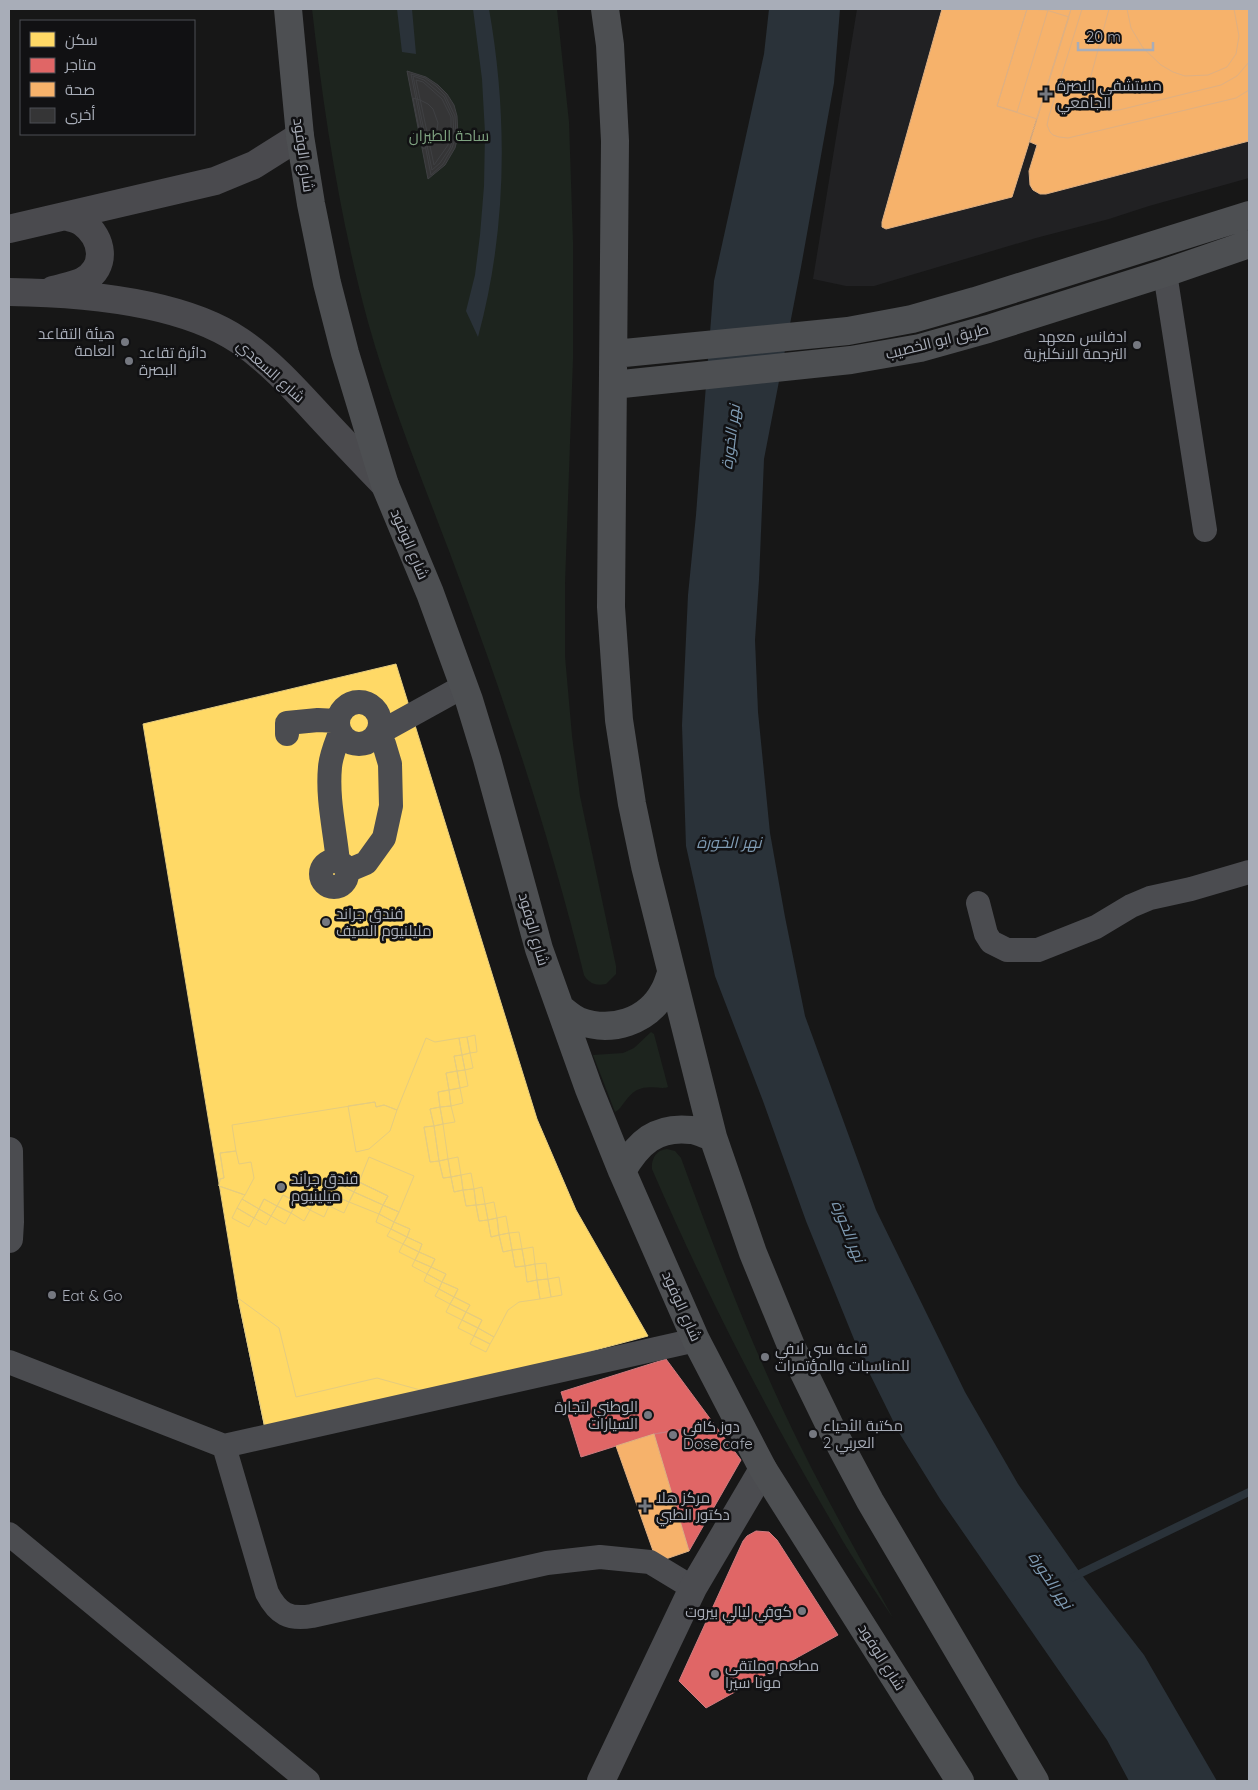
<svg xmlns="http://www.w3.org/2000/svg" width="1258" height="1790" font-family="Quicksand,Cairo,sans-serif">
<rect width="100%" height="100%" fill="#171717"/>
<!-- built -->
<path fill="#212123" d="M857 9H1249V178L1149 206 1109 219 1036 238 874 286H846L813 279Z"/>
<!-- green -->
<path fill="#1d241e" d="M312 9H557L569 122 573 242V359L565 584V656L572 736 580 796 616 966V974L606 984C597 986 589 984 584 975 552 845 511 719 465 594 432 503 394 415 368 322 340 219 324 115 312 9Z
M651 1032 654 1034 668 1087C661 1090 649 1084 637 1090 626 1096 623 1108 615 1112L593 1055 623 1053 634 1048Z
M667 1149 675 1151 681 1158C712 1243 745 1328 783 1410 816 1481 855 1549 893 1618 874 1589 854 1561 837 1531 768 1414 706 1294 652 1169 651 1159 656 1150 667 1149Z"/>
<!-- water -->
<path fill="#2a3239" d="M397 9H412L416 54 402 52Z
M473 9H489C508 116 507 231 478 337L466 311 475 275 480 235 484 186 485 133 482 79Z
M769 9H840L834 83 801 267 764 459 759 580 755 640 758 712 770 833 785 917 805 1016 876 1210 965 1392 1018 1484 1081 1574 1144 1655 1217 1781H1129L1107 1740 940 1499 898 1431 860 1354 806 1221 763 1101 715 976 686 846 682 725 688 595 696 515 714 281 764 54Z"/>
<!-- homes -->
<path fill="#ffd966" stroke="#e5cc7f" d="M396 664 537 1119 576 1210 648 1336 267 1438 238 1298 143 724Z
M475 1035 477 1052 470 1053 467 1037Z
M467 1037 470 1053 462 1055 459 1038Z
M426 1038 435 1042 459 1038 462 1055 454 1056 457 1071 446 1073 449 1090 438 1092 440 1107 430 1109 434 1126 424 1127 430 1162 439 1161 443 1178 451 1177 454 1192 463 1190 466 1206 476 1205 479 1221 488 1220 491 1237 499 1235 503 1252 512 1250 515 1267 525 1266 527 1282 537 1280 540 1299 519 1302 508 1310 494 1337 478 1328 482 1320 466 1312 470 1305 454 1297 458 1289 442 1282 446 1274 431 1267 435 1259 419 1252 422 1244 407 1237 410 1229 394 1222 399 1212 383 1205 388 1196 359 1182 354 1192 340 1185 335 1196 321 1188 316 1199 302 1192 297 1202 283 1195 277 1206 264 1199 259 1209 242 1199 245 1195 219 1186 220 1179 224 1178 220 1153 236 1151 232 1125 375 1102 376 1107 384 1105 397 1110Z
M470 1053 473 1068 465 1070 462 1055Z
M462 1055 465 1070 457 1071 454 1056Z
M465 1070 468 1086 460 1088 457 1071Z
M457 1071 460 1088 449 1090 446 1073Z
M460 1088 463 1103 451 1106 449 1090Z
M449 1090 451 1106 440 1107 438 1092Z
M375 1102 376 1107 384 1105 397 1110 390 1131 369 1149 356 1152 348 1106Z
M451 1106 455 1122 443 1124 440 1107Z
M440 1107 443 1124 434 1126 430 1109Z
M443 1124 448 1159 439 1161 434 1126Z
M434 1126 439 1161 430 1162 424 1127Z
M236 1151 239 1164 251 1162 254 1178 245 1195 219 1186 220 1179 224 1178 220 1153Z
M369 1157 414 1176 399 1212 383 1205 388 1196 359 1182Z
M458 1157 461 1175 451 1177 448 1159Z
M448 1159 451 1177 443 1178 439 1161Z
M471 1173 474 1189 463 1190 461 1175Z
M461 1175 463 1190 454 1192 451 1177Z
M359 1182 388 1196 383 1205 354 1192Z
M340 1185 354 1192 349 1202 335 1196Z
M482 1187 485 1204 476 1205 474 1189Z
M321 1188 335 1196 329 1206 316 1199Z
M474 1189 476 1205 466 1206 463 1190Z
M302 1192 316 1199 310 1210 297 1202Z
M354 1192 383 1205 379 1214 349 1202Z
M283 1195 297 1202 291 1213 277 1206Z
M335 1196 349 1202 344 1213 329 1206Z
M242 1199 259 1209 254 1218 237 1208Z
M264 1199 277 1206 271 1216 259 1209Z
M316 1199 329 1206 324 1217 310 1210Z
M297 1202 310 1210 304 1221 291 1213Z
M494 1202 497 1218 488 1220 485 1204Z
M485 1204 488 1220 479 1221 476 1205Z
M383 1205 399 1212 394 1222 379 1214Z
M277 1206 291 1213 285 1224 271 1216Z
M237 1208 254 1218 249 1227 232 1218Z
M259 1209 271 1216 266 1225 254 1218Z
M379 1214 394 1222 391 1229 376 1222Z
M506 1216 509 1233 499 1235 497 1218Z
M497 1218 499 1235 491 1237 488 1220Z
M394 1222 410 1229 407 1237 391 1229Z
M391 1229 407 1237 403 1244 387 1236Z
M519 1232 522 1249 512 1250 509 1233Z
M509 1233 512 1250 503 1252 499 1235Z
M407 1237 422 1244 419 1252 403 1244Z
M403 1244 419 1252 415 1260 399 1252Z
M533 1247 535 1264 525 1266 522 1249Z
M522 1249 525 1266 515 1267 512 1250Z
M419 1252 435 1259 431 1267 415 1260Z
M415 1260 431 1267 427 1274 412 1266Z
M546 1263 548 1279 537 1280 535 1264Z
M535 1264 537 1280 527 1282 525 1266Z
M431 1267 446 1274 442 1282 427 1274Z
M427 1274 442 1282 439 1289 424 1281Z
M559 1277 562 1295 551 1297 548 1279Z
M548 1279 551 1297 540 1299 537 1280Z
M442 1282 458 1289 454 1297 439 1289Z
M439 1289 454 1297 450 1304 435 1296Z
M454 1297 470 1305 466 1312 450 1304Z
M238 1298 279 1328 296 1397 377 1378 442 1396 267 1438Z
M450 1304 466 1312 462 1320 446 1312Z
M466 1312 482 1320 478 1328 462 1320Z
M462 1320 478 1328 474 1336 458 1328Z
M478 1328 494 1337 490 1344 474 1336Z
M474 1336 490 1344 486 1352 470 1344Z"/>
<!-- shops -->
<path fill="#e06666" stroke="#cf7b7f" d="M666 1359 714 1424 654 1434 581 1457 561 1392Z
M714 1424 741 1460 689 1551 654 1434Z
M756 1531 769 1532 777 1540 838 1635 706 1708 679 1681 743 1541 747 1536Z"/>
<!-- health -->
<path fill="#f6b26b" stroke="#dfb082" d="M942 9H1071L1012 197 886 229 882 227V222Z
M1027 9H1043L1069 17 1037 119 997 106Z
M1027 9 1048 10 1017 112 997 106Z
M1071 9H1249V141L1046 194H1040L1033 190 1030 185 1029 171 1037 145 1030 142Z
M1082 9H1249V90L1236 98 1068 138 1059 137 1053 135 1050 132 1047 125 1049 116Z
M1109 9H1249V62L1237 76 1221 85 1119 110 1108 111 1102 108 1094 102 1088 87Z
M1127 9H1234L1239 36 1236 54 1227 67 1208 75 1185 76 1173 72 1161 65 1143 48 1131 28Z
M654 1434 689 1551 657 1562 616 1446Z"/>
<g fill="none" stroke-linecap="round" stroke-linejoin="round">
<!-- stream -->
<path stroke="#2a3239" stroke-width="8" d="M1073 1577 1249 1492"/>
</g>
<!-- building -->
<path fill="#353536" stroke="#3f4043" d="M407 71 426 77 438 85 447 94 454 105 457 116 458 136 455 148 445 165 428 179Z
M411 74 425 78 436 86 445 95 455 116 456 136 452 148 443 164 431 175Z
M413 76 424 80 444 97 453 117 454 136 450 148 440 163 432 170Z
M416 80 423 82 442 99 451 117V136L448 145 434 165Z
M413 98 420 100 428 104 433 109 438 123 436 136 430 145 423 149Z"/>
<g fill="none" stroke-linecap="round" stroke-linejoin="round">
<!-- minor -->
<path stroke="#4b4c50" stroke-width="24" d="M1165 273 1205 530
M338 723a21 21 0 1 1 42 0a21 21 0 1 1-42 0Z
M380 726 388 728 464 686
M287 734V723L318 720 337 721
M321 874a13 13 0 1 1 26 0a13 13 0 1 1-26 0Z
M338 862C335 830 327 799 330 767 331 755 336 744 340 733
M347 871 366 863 384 838 391 806 390 764 384 744 376 736
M978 903 986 934 991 942 1007 950H1038L1096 927 1131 906 1150 898 1191 889 1249 872
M9 1362 224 1446 696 1340
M224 1446 267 1593C278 1614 289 1620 312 1616L547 1563 600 1557 650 1562 693 1588
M9 1534 308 1781"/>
<!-- tertiary -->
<path stroke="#4b4c50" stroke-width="28" d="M9 1151 10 1222 9 1239
M601 1781 693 1588 763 1469"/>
<!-- secondary -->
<path stroke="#4a4a4e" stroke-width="28" d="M9 229 215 181 254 165 300 136
M53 290C63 287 74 285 83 281 108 267 103 238 83 223 78 219 70 218 65 216
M9 292C79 293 181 301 240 341 268 360 292 386 315 411 338 436 362 461 385 485"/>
<!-- primary -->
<path stroke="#4d4f52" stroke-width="28" d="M288 9 300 136 311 204 327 283 345 353 385 485 430 593 469 700 487 759 539 949 589 1089 622 1171 696 1340 763 1469 960 1781
M605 9 610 45 615 141 611 607 619 720 632 804 645 866 713 1137 753 1253 792 1348 829 1424 870 1501 1035 1781
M614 354 848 331 912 319 975 301 1249 215
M613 385 851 360 920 348 988 329 1165 273 1249 244
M560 1008C566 1012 572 1018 579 1021 611 1033 648 1022 664 991 667 986 669 979 671 973
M622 1171C638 1143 656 1126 691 1130 698 1131 706 1135 713 1137"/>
</g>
<!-- markers -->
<g fill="#757880" stroke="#111113" stroke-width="2">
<path d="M1043.5 86.5h5v5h5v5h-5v5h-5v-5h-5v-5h5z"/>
<circle cx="125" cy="342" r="5"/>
<circle cx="1137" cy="345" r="5"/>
<circle cx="129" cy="361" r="5"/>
<circle cx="326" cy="922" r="5"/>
<circle cx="281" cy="1187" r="5"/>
<circle cx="52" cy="1295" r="5"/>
<circle cx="765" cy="1357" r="5"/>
<circle cx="648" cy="1415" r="5"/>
<circle cx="813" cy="1434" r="5"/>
<circle cx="673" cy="1435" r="5"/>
<path d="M642.5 1498.5h5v5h5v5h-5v5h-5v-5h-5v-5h5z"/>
<circle cx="802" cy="1611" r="5"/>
<circle cx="715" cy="1674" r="5"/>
</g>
<g text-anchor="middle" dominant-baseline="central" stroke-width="5" stroke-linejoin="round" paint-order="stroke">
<!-- poi labels -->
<g font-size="15" fill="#a8adb8" stroke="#111113" text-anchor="start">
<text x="1057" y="85">مستشفى البصرة<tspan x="1057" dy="17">الجامعي</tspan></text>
<text x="115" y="333" text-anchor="end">هيئة التقاعد<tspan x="115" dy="17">العامة</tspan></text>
<text x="1127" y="336" text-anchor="end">ادفانس معهد<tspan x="1127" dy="17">الترجمة الانكليزية</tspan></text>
<text x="139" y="352">دائرة تقاعد<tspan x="139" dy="17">البصرة</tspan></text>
<text x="336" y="913">فندق جراند<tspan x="336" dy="17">مليلنيوم السيف</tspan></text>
<text x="291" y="1178">فندق جراند<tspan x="291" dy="17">ميلينيوم</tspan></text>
<text x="62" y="1295">Eat &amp; Go</text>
<text x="775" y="1348">قاعة سي لافي<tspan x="775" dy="17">للمناسبات والمؤتمرات</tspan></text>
<text x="638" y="1406" text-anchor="end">الوطني لتجارة<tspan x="638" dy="17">السيارات</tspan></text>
<text x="823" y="1425">مكتبة الأحياء<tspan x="823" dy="17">العربي 2</tspan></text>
<text x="683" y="1426">دوز كافي<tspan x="683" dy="17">Dose cafe</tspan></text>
<text x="656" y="1497">مركز هلا<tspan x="656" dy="17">دكتور الطبي</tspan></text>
<text x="792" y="1611" text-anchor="end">كوفي ليالي بيروت</text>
<text x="725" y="1665">مطعم وملتقى<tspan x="725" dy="17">مونا سيرا</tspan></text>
</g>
<!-- park labels -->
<g font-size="15" fill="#7fa381" stroke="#111113">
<text x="449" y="135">ساحة الطيران</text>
</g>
<!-- street labels -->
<g font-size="15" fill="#a8adb8" stroke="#111113">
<text transform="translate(304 155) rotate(82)">شارع الوفود</text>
<text transform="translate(937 341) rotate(-14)">طريق ابو الخصيب</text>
<text transform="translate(271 371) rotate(42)">شارع السعدي</text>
<text transform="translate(410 544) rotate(67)">شارع الوفود</text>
<text transform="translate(534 929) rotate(74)">شارع الوفود</text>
<text transform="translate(682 1306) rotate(66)">شارع الوفود</text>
<text transform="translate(882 1657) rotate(58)">شارع الوفود</text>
</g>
<!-- water labels -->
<g font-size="16" font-style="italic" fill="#7f9bb3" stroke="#111113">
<text transform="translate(730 437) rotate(-83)">نهر الخورة</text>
<text x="729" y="842">نهر الخورة</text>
<text transform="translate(849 1231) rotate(68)">نهر الخورة</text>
<text transform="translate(1051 1580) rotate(56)">نهر الخورة</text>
</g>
</g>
<!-- border -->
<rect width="1258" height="1790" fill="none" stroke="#a8adb8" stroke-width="20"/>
<!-- legend -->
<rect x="20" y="20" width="175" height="115" fill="#111113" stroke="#4d4f55"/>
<rect x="30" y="32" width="25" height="15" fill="#ffd966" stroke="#4d4f55"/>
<text x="65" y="45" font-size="15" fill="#a8adb8">سكن</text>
<rect x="30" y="58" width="25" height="15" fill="#e06666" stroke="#4d4f55"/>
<text x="65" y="70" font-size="15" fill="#a8adb8">متاجر</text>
<rect x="30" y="82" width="25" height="15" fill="#f6b26b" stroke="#4d4f55"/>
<text x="65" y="95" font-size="15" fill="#a8adb8">صحة</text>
<rect x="30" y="108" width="25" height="15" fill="#353536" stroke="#4d4f55"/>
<text x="65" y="120" font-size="15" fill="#a8adb8">أخرى</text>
<!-- scale -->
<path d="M1078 42v8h75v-8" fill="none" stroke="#a8adb8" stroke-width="2.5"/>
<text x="1086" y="42" font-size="15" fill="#a8adb8" stroke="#111113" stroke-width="4" paint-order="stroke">20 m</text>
</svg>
